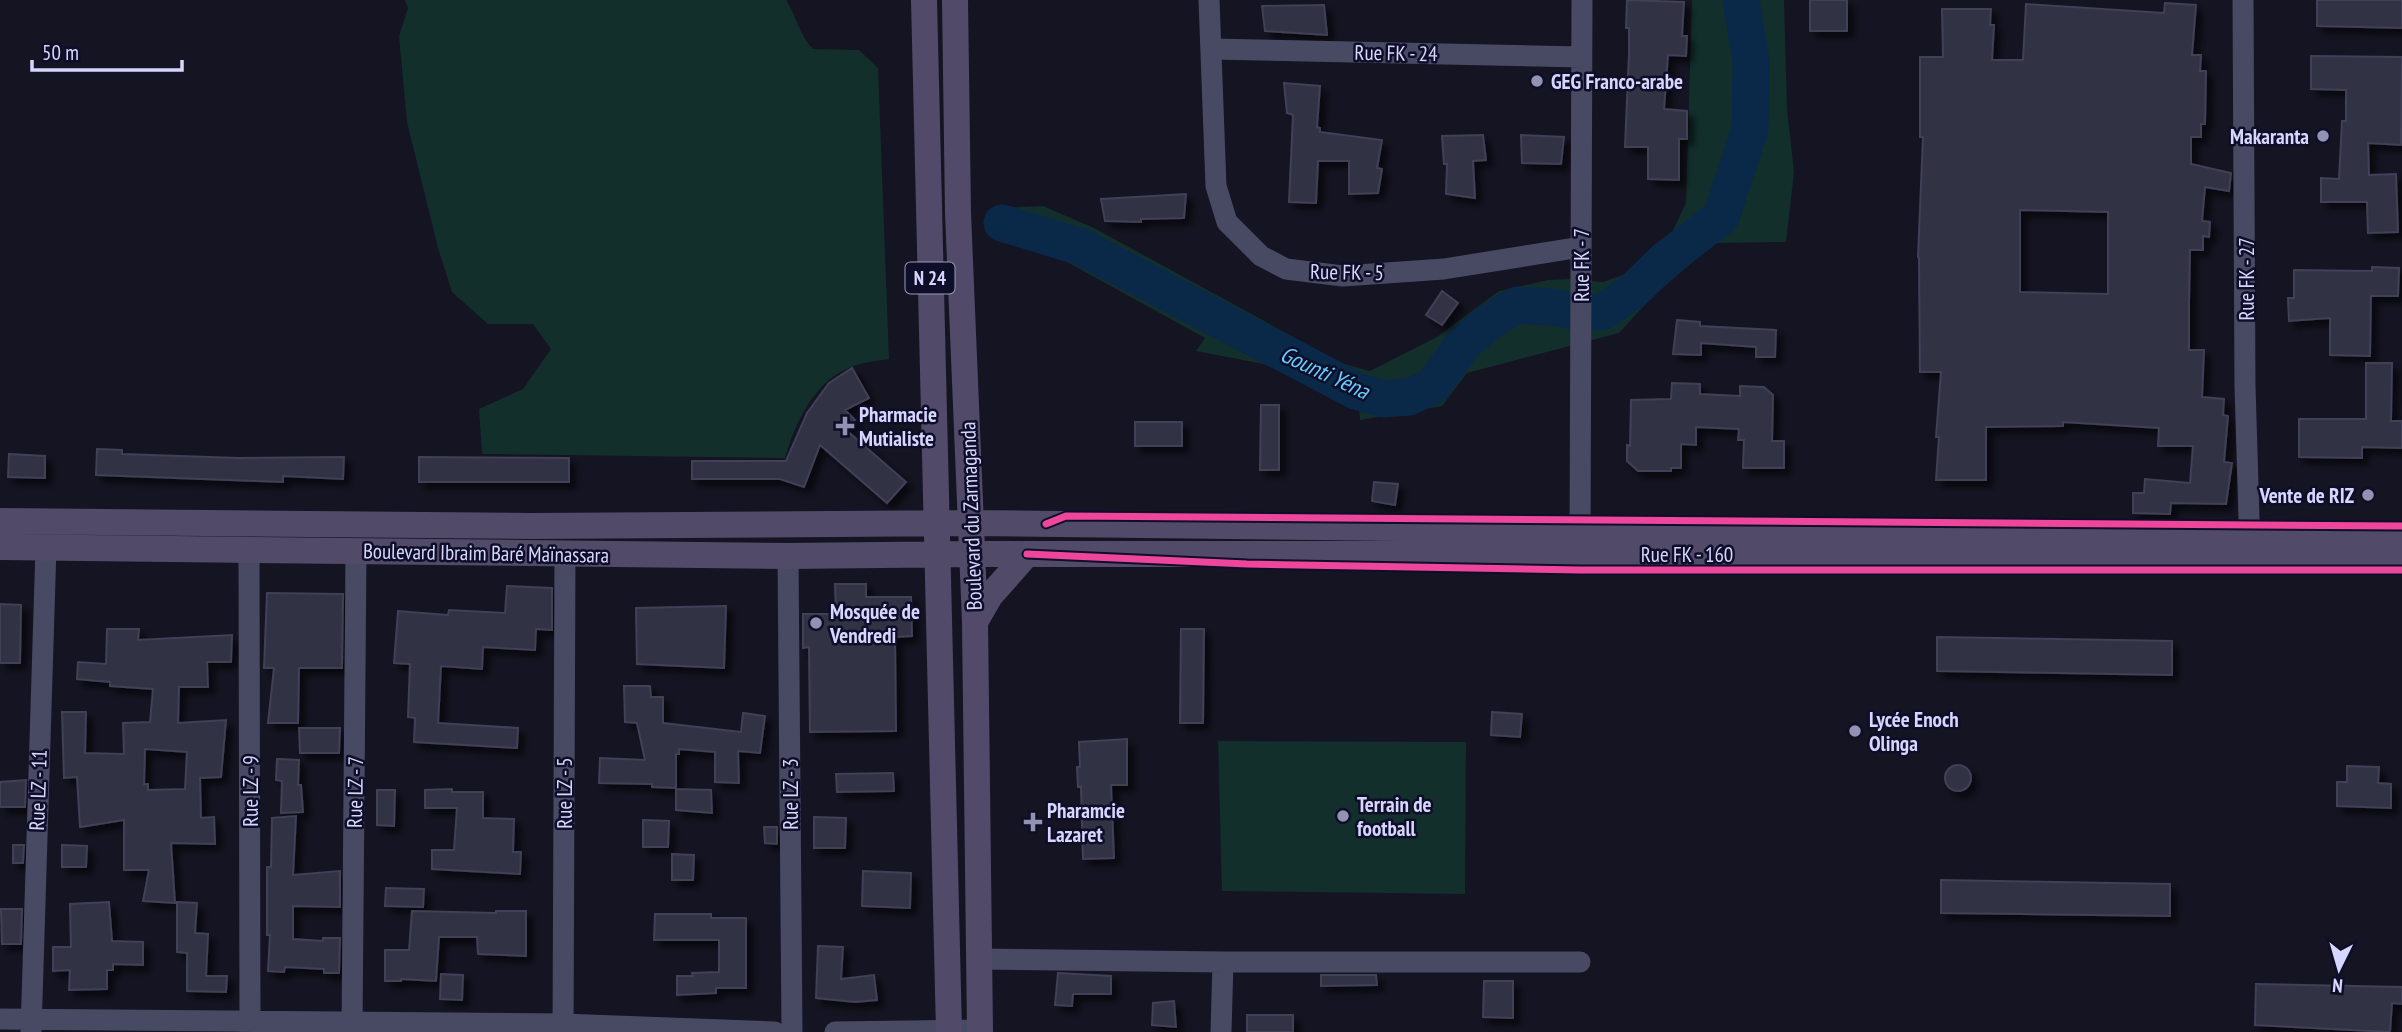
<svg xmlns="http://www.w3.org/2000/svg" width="2402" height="1032" font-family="'PT Sans Narrow',sans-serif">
<defs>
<filter id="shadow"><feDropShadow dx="6" dy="6" stdDeviation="3.5" flood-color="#0009"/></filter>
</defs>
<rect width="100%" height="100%" fill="#151422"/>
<!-- green -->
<path fill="#122f2c" d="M405 0H786C797 17 799 35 813 49L859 50 878 68 889 359C876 361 863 362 851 367 815 380 795 423 785 458L482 454 479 409 523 389 551 349 533 324H488L452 292 438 248 407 122 399 36 408 8Z
M1692 0H1784L1787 109 1794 172 1786 242 1715 243 1653 296 1619 333 1467 373 1442 406 1360 420 1357 382 1196 351 1205 338 1029 241 1002 223 1000 208 1043 206 1094 228 1341 363 1370 371 1437 337 1499 291 1548 280 1571 279 1603 282 1631 272 1664 249 1686 203Z
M1218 741 1466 742 1465 894 1222 891Z"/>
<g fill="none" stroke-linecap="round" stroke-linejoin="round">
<!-- river -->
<path stroke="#0a2949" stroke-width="37" d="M1002 223 1081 247 1356 391 1384 399 1409 397 1433 386 1464 343 1492 320 1517 305 1553 307 1581 313 1602 312 1633 291 1665 260 1721 217 1750 129 1751 61 1741 0"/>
</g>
<!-- building -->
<path fill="#333245" stroke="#403f57" stroke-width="2" fill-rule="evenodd" filter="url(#shadow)" d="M1627 0 1684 2 1682 36H1687L1686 56 1668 55 1664 109 1687 111V139H1679V180L1648 179V147H1625L1629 53V28H1626Z
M1810 0H1847V31H1810Z
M2317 0H2402V28L2317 26Z
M2165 3 2196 5 2192 55H2201L2200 71H2206L2205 124H2201V137H2191V164L2231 173 2229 191 2205 187 2202 221 2210 222 2209 237 2203 236V250H2190L2189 301V350H2204L2202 397 2224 399 2223 415 2228 416 2224 462 2232 463 2226 504 2171 503 2170 514 2133 513V493H2144L2145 479 2190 483 2193 446H2158L2159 428 2063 422V426L1986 427V480H1936L1939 437H1936L1941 372H1920L1919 258 1918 257 1923 137H1920V57H1943L1942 9H1991L1990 25H1994L1992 60H2023L2026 4 2164 13ZM2020 210 2108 212V294L2020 292Z
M1324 5 1327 35 1265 31 1262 6Z
M2311 56 2402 57 2401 145 2368 143 2369 175 2396 174 2398 232 2368 233 2367 202H2321V178L2339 179 2342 121H2346V90L2311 89Z
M1284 83 1320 86 1317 127 1320 128V132L1382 140 1377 168 1382 169 1378 193 1349 194V161H1318L1316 203 1289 202 1293 115 1287 113Z
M1483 135 1486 160 1473 161 1475 198 1446 194 1447 164H1444L1442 136Z
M1521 135 1564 137 1561 164 1522 163Z
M1186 194 1184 218 1141 219V222L1105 221 1101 199Z
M2372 267 2399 268 2398 296H2371L2370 356 2330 355V318L2289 321 2288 298H2294V270L2372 271Z
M1442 291 1458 303 1442 325 1426 315Z
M1677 320 1700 322V326L1776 330 1775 357H1756V347L1701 343V355L1673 354Z
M2366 363H2392L2391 421H2402V448L2362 447V458L2299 457V419H2366Z
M852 368 869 398 845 410 855 420 845 429 906 482 887 503 820 445 804 487 780 479H692V461H786L807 413 829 383Z
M1672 383 1700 384V394L1740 396V386L1764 387 1773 395 1772 441H1784V468H1743L1744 440H1738L1739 429 1696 427V445L1681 444V468H1671V471H1638L1627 461V445L1630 446 1631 400 1671 399Z
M1261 405H1279V470H1260Z
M1135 422H1182V446H1135Z
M97 449 122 450V454L238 458 344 457 343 479 283 476V482L96 475Z
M9 454 45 456V478L8 477Z
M419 457 569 458V482H419Z
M1374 482 1398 484 1395 505 1372 501Z
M835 584H866V597H911L912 636 895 637 896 731 810 732 809 647 803 648V614H836Z
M507 586 552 588V630L536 629 535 650 483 647 482 669 441 666 438 723 518 728 517 748 414 742 415 718 408 717 410 664 394 663 398 611 448 615 449 610 505 613Z
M267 593 343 594 342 668H299L298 723H268L274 668H264Z
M0 604 21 605 20 663H0Z
M726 606 724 668 637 664 636 608Z
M107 629H139L138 640 232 635 231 662H207L208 687H179L178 723 226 720 221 777 200 778 201 818 214 817 215 844 171 843 175 903 143 901 149 870H124V820L80 827 77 777 64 778 62 712H86L85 753 124 754 123 723 150 722 153 689 110 686V682L77 679 78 662 106 664ZM145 749 187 752 185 789 148 790V784H144Z
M1181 629H1204L1203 723H1180Z
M1937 637 2172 641V675L1937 671Z
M624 686H650L651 697H663V723L741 732 743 713 765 716 760 753 738 751 739 783 715 782V752L679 749V754H676V788L652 787V784L599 783 600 758 645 760 637 723 625 722Z
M1492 712 1522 714 1520 737 1491 735Z
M299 728H340L339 753H300Z
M1127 739V785H1111L1114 858 1083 859 1081 787H1078L1077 767H1080L1079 742Z
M277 759 299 760 298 785H301L303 812 281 813 282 781 276 780Z
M1945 778a13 13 0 1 1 26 0a13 13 0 1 1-26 0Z
M2347 766 2379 767 2378 783 2391 784V808L2337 806V782H2347Z
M893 773 894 791 837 792 836 774Z
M26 780 25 807H0V782Z
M452 789V792H483V818L514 819 513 852H521L520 874 432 869V850H454L457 808H425V790Z
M676 789 711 790 712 813 676 810Z
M377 790H395L394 826 377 825Z
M296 816 293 875 340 871V907L293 906V939L323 941V938H340L339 973H324V969L285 967 284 972 268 971 270 935H267V867H271L272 818Z
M814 817 846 818 845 848H814Z
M643 820 669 821 668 847H643Z
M764 827H777V844L765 843Z
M13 845H24L23 863H13Z
M62 845 87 846 86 867H62Z
M672 854 694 855 693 880H672Z
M863 871 911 873 910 908 862 906Z
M1941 880 2170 884V916L1941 913Z
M386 888 424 889 423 907 385 906Z
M109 902 112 941 143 942V965L113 964V970H107V989L69 990 70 970 53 971V947H71L70 904Z
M177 902 197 903 195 933 208 934 206 976H227L226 992 187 991V953L177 952Z
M1 909H22L21 944H2Z
M412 911 496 913V911H526V956L478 954 477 937H439L436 981 401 979V981H385V950H409Z
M655 914H711V918H746V988H716V993L677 995V976H693L692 973 719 972V940H654Z
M818 946 843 947 841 979 874 975 877 1000 855 1002 816 998Z
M1058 973 1111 976V994H1073L1072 1006 1055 1005Z
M441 974 463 975 462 1000 440 999Z
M1321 975H1376L1377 985 1321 986Z
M1484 981H1513V1018L1483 1017Z
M2256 984 2402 987V1004L2392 1003 2390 1032 2255 1025Z
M1174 1001 1176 1027 1152 1025 1153 1003Z
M1247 1015H1293V1032H1247Z"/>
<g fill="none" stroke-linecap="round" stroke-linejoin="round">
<!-- minor -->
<path stroke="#484a63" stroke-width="21" d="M1209 0 1216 186 1227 222 1261 256 1286 269 1343 276 1444 269 1581 247
M2243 0 2245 386 2250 551
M1211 49 1581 57
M1580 544 1582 0
M249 549 250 1032
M788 556 792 1032
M980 959 1223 962H1580
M0 1019 563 1024 775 1032
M31 1032 46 547
M352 1032 356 551
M563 1032 565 554
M835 1032 980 1030
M1221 1032 1223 962"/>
<!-- major -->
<path stroke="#514b69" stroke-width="26" d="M924 0 949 1032
M955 0 958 213 975 622 980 1032
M0 521 532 526 971 523 2251 538 2402 537
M0 547 788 556 973 554H1899L2402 560
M975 622 990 596 1027 554"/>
<!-- cycleway casing -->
<g stroke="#0f0e28" stroke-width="11">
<path id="cycleway" d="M1046 524 1066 516 2402 526
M1027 554 1247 564 1580 570H2402"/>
</g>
<!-- cycleway -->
<use href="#cycleway" stroke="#ed469a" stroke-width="7"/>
</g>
<!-- markers -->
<g fill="#9292b2" stroke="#0f0e28" stroke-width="2.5">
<circle cx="1537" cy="81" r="7"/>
<circle cx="2323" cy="136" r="7"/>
<path d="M841.5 415.5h7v7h7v7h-7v7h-7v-7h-7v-7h7z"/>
<circle cx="2368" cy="495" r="7"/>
<circle cx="816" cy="623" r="7"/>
<circle cx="1855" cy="731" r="7"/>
<circle cx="1343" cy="816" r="7"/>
<path d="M1029.5 811.5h7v7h7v7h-7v7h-7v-7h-7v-7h7z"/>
</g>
<g text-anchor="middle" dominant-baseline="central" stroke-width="5" stroke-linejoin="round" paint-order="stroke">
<!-- shield labels -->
<rect fill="#0f0e28" stroke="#9a9abe" stroke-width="2" x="905.5" y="262.5" width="49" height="31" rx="5"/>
<g font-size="19" font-weight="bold" fill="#d6d6ff">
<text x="930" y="278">N 24</text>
</g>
<!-- street labels -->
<g font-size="21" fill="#d6d6ff" stroke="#0f0e28">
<text transform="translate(1396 53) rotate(1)">Rue FK - 24</text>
<text transform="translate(1581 265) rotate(-90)">Rue FK - 7</text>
<text transform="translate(1347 272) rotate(1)">Rue FK - 5</text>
<text transform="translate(2246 279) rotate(-90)">Rue FK - 27</text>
<text transform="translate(971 516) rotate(-92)">Boulevard du Zarmaganda</text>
<text transform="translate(486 553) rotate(1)">Boulevard Ibraim Baré Maïnassara</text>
<text x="1687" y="554">Rue FK - 160</text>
<text transform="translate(38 790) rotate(-88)">Rue LZ - 11</text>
<text transform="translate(250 791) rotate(-90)">Rue LZ - 9</text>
<text transform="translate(355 792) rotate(-89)">Rue LZ - 7</text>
<text transform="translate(564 793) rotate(-90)">Rue LZ - 5</text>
<text transform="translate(790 794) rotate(-90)">Rue LZ - 3</text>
</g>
<!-- poi labels -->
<g font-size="21" font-weight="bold" fill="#d6d6ff" stroke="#0f0e28" text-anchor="start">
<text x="1551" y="81">GEG Franco-arabe</text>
<text x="2309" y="136" text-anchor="end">Makaranta</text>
<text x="859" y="414">Pharmacie<tspan x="859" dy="24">Mutialiste</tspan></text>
<text x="2354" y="495" text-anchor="end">Vente de RIZ</text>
<text x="830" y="611">Mosquée de<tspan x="830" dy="24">Vendredi</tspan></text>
<text x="1869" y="719">Lycée Enoch<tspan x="1869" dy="24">Olinga</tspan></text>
<text x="1357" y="804">Terrain de<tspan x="1357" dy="24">football</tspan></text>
<text x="1047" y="810">Pharamcie<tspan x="1047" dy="24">Lazaret</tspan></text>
</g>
<!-- water labels -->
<g font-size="23" font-style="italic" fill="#64ccff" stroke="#0f0e28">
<text transform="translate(1325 372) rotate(25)">Gounti Yéna</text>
</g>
</g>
<!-- north arrow -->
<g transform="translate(2339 969) rotate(185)" stroke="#0f0e28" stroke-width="5" paint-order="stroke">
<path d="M0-5L12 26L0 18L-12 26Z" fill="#d6d6ff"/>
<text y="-10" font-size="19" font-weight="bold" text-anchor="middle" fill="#d6d6ff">N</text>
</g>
<!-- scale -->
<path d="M32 60v10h150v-10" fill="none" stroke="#d6d6ff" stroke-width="3.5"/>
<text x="42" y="60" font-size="21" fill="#d6d6ff" stroke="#0f0e28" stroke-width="5" paint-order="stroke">50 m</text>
</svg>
